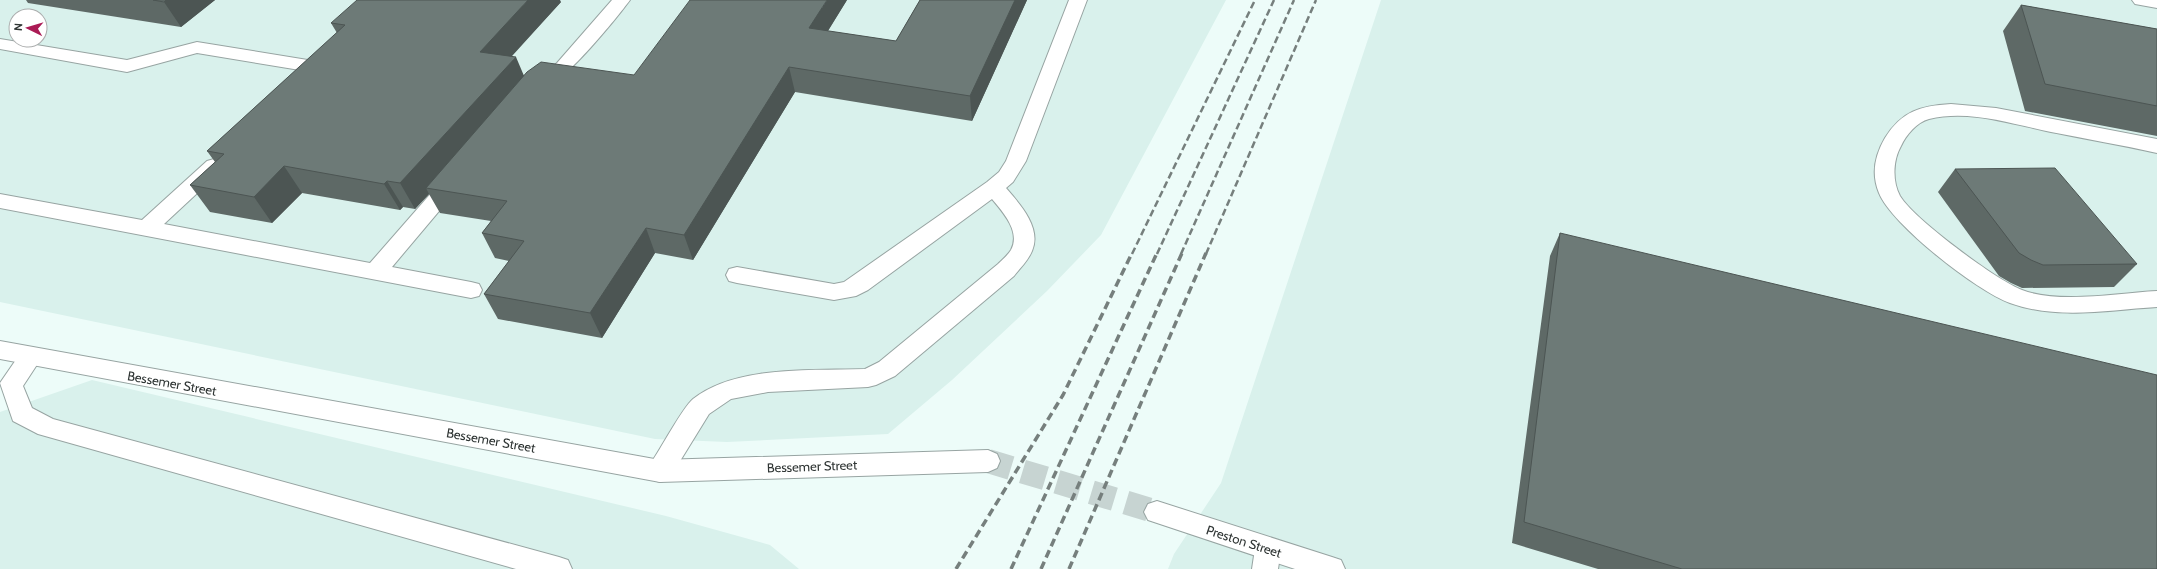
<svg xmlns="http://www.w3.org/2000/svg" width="2157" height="569" font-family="Cabin,sans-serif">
<rect width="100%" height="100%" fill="#edfcf9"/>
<!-- built -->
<path fill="#d9f1ec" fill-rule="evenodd" d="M0 0H1226L1101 235 1047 291 952 380 888 434 727 442 655 439 0 302ZM16 16H40V40H16Z
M1381 0H2157V569H1168L1174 554 1221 483Z
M92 380 666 516 770 545 799 569H0V412Z"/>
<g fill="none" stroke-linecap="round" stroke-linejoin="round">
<!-- minor-tunnel -->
<path stroke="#c7d4d2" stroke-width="24" stroke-dasharray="24 12" stroke-linecap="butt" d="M988 461 1157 512"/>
<!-- service casing -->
<g stroke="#97a4a2" stroke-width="2">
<path id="service" d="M612 0H630C616 19 566 80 546 87 542 89 539 88 534 87L532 83 557 63Z
M1069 0H1087L1026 161 1013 182 1006 188C1020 204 1042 228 1032 251 1028 261 1020 268 1014 276L895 376 876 385 868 387 768 392 731 399 709 414 669 479 660 482 651 479 647 471 651 463C660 450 683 407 693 399 736 365 812 371 865 369L879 362 998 264C1002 260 1008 255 1011 250 1021 232 1003 212 992 199L868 290 856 296 834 300 737 283 729 281 726 275 729 269 737 267 834 284 844 282 987 182 999 172 1006 161Z
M0 39 127 60 197 42 320 62 326 64 329 68C323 77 318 82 306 79L304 75 306 71 197 53 127 72 0 49Z
M1951 104 1996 108 2157 139V153C2122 145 2086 139 2051 132 2012 124 1969 109 1929 119 1917 122 1906 135 1901 146 1893 160 1892 181 1900 196 1914 219 1996 280 2022 290 2058 304 2119 293 2157 291V307C2108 310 2057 320 2010 303 1978 292 1891 224 1879 193 1871 174 1875 155 1885 138 1902 111 1920 106 1951 104Z
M214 159 221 161 224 166 221 171 164 224 370 263 447 175 454 173 461 175 464 180 461 185 392 267 471 282 479 284 482 290 479 296 471 298 0 208V194L142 220 207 161Z
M30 348 38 351 42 357 23 386 32 408 53 419 559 557 568 560 572 569H516L38 434 13 421 0 383 22 351Z
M1268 537 1277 541 1281 549 1278 569H1252L1255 549 1259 541Z"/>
</g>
<!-- minor casing -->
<g stroke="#97a4a2" stroke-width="2">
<path id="minor" d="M2132 0H2157V8L2135 4Z
M0 341 660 460 988 450 997 454 1000 461 997 468 988 472 660 482 0 359Z
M1157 501 1332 557 1341 560 1345 569H1295L1148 520 1144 512 1148 504Z"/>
</g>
<!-- service -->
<use href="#service" fill="#fff" fill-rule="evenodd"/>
<!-- minor -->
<use href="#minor" fill="#fff" fill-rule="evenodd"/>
<!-- rail-far1 -->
<path stroke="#767f7d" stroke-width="2.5" stroke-dasharray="7 3.5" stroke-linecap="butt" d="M1132 254 1255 0
M1157 254 1274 0
M1181 254 1294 0
M1206 254 1316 0"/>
<!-- rail -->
<path stroke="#767f7d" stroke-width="3.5" stroke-dasharray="8 4.5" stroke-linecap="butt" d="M956 569 1063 395 1132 253
M1011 569 1157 253
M1041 569 1182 253
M1069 569 1206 253"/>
</g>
<!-- wall -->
<path fill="#5e6966" d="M26 0H215L181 27 28 3Z
M847 0 828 31 896 41 920 0H1027L972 121 795 92 693 260 655 253 602 338 498 319 484 294 509 261 495 258 482 233 491 221 440 213 429 194 415 209 403 207 400 210 302 193 272 223 210 212 190 185 215 162 207 151 337 33 331 23 561 2 511 56 524 76 634 75Z
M2021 5 2157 29V136L2025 111 2003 31Z
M1955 169 2137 264 2114 287 2022 288 2011 283 1999 276 1938 192Z
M1560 233 2157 569H1598L1512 543 1550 256Z"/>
<!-- shaded-wall -->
<path fill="#4c5553" d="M166 0H215L181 27 164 2Z
M528 0H560L561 2 492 78 480 52Z
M827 0H847L814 53 809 28Z
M1015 0H1027L972 121 970 96Z
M516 57 527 83 426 188 429 194 415 209 400 183Z
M789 67 795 92 693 260 684 235Z
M284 166 302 193 272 223 254 197Z
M387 181 403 207 400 210 384 184Z
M646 228 655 253 602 338 590 313Z"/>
<!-- building -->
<path fill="#6d7a77" stroke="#4c5553" d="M153 0H166L164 2Z
M357 0H528L480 52 516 57 400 183 387 181 384 184 284 166 254 197 190 185 224 154 207 151 345 25 331 23Z
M690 0H827L809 28 896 41 920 0H1015L970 96 789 67 684 235 646 228 590 313 484 294 524 241 482 233 507 201 426 188 527 72 541 62 634 75Z
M2021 5 2157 29V106L2045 84Z
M2055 168 2137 264 2043 265 2031 260 2019 253 1955 169Z
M1560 233 2157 375V569H1682L1524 522Z"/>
<g text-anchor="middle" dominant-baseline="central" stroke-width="4" stroke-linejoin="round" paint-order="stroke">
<!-- street labels -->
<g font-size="13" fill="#2f3534" stroke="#fff">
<text transform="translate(172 383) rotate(10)">Bessemer Street</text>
<text transform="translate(491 440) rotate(10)">Bessemer Street</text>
<text transform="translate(812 466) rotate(-2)">Bessemer Street</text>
<text transform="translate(1244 541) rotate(18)">Preston Street</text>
</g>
</g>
<!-- north arrow -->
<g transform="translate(28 28) rotate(275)"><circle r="19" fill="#ffffff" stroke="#acaeae"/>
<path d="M0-3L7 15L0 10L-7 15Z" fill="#ab1b55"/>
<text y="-6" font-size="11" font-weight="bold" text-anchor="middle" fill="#2f3534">N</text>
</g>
</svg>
